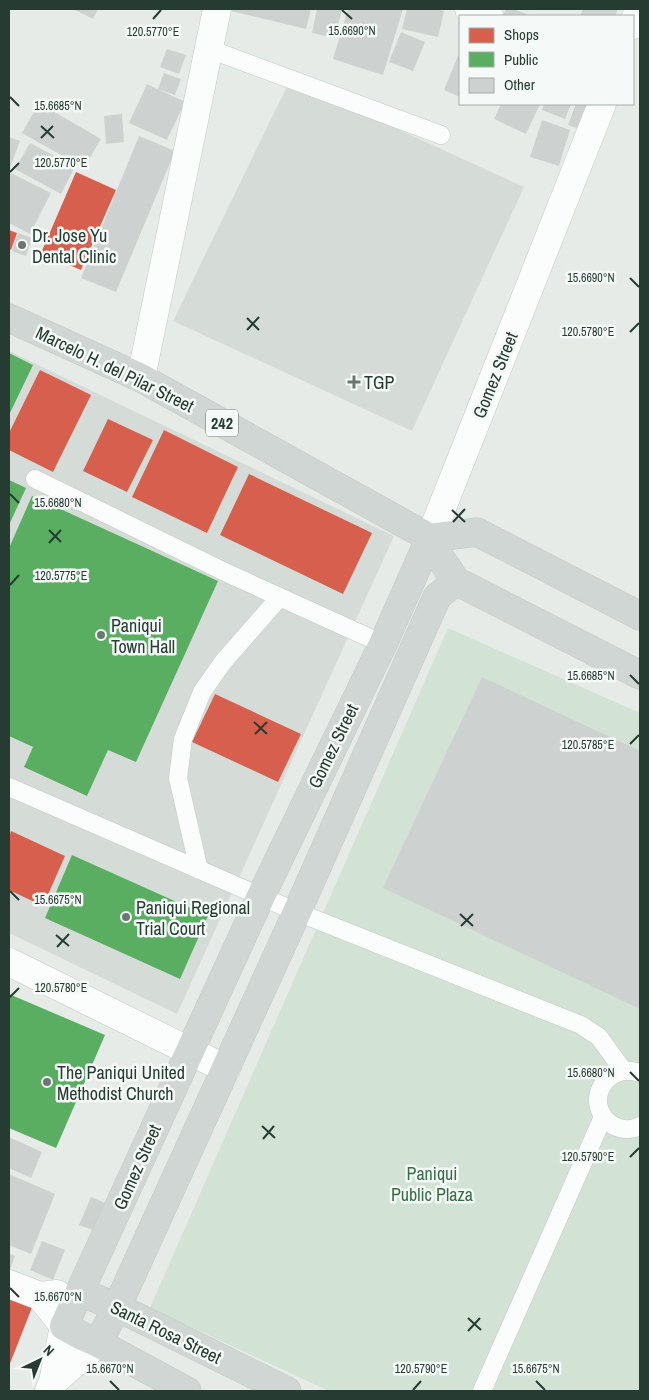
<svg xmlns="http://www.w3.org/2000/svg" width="649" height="1400" font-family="'Archivo Narrow',sans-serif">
<rect width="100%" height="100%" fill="#e6ebe8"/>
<!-- built -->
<path fill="#d5dcd8" d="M290 80 524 187 412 431 173 321Z
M9 351 394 536 177 1014 9 933Z"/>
<!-- green -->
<path fill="#d2e2d4" d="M448 628 640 713V1391H329L150 1308Z"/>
<!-- shops -->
<path fill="#d6604d" d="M76 172 116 190 81 270 41 253Z
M9 230 17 233 11 250 9 249Z
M40 370 91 395 53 472 9 450V433Z
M108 419 153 440 127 492 83 471Z
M164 430 238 467 207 533 132 497Z
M249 474 372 533 343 594 220 535Z
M215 694 301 734 278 782 192 742Z
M11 831 65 856 43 906 9 890V837Z
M9 1296 33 1305 9 1366Z"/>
<!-- public -->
<path fill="#5aae61" d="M9 353 33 365 9 415Z
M9 480 26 488 9 525Z
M32 496 218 581 136 762 108 750 87 796 24 767 33 747 9 736V548Z
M72 855 208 916 180 979 45 918Z
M9 994 105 1035 56 1148 9 1128Z"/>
<!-- building -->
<path fill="#cdd2d0" d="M73 9H98L93 19Z
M232 9H311L306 29 231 11Z
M317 9H342L335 38 312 33Z
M348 9H403L383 75 333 59Z
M407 9H437L444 11 438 37 402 29Z
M506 9H513L532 16H503Z
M583 9H618L615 16H580Z
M401 32 425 42 413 71 389 62Z
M167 49 186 55 179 74 160 67Z
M458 56 460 57V97L444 90Z
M164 73 181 79 175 95 158 89Z
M147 84 185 102 167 140 129 123Z
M39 103 101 139 84 168 22 133Z
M501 104H540L526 134 494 119Z
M544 104H571L565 119 542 110Z
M576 104H592L582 130 568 125Z
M122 114 124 142 106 144 104 116Z
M542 120 570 130 559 166 530 157Z
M139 136 175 151 116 292 81 278Z
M9 137 20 141 9 170Z
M30 143 75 167 61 194 15 169Z
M11 173 51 193 30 234 9 223V177Z
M18 233 32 238 26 256 12 251Z
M482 677 640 751V1009L383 888Z
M9 1137 42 1152 31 1178 9 1168Z
M9 1174 55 1194 31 1254 9 1245Z
M91 1197 105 1203 93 1230 79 1225Z
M42 1241 65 1250 53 1280 30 1270Z
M9 1253 15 1256 9 1272Z"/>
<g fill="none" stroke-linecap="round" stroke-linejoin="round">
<!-- lane casing -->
<g stroke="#c3c8c5" stroke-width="19">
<path id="lane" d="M209 49 441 135
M35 479 227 573 383 644
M9 787 297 912 581 1025 599 1037 623 1070
M199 870 178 778 183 739 202 692 223 662 279 598
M640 1073C604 1060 581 1107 614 1126 622 1130 632 1130 640 1126
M482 1391 603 1117"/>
</g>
<!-- street casing -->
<g stroke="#c3c8c5" stroke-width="29">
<path id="street" d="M469 9 489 15
M633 25 639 9
M141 378 217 9
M430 538 602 104
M9 962 226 1069
M9 1284 40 1296 57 1294
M40 1296 64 1326 53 1382 49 1391
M53 1382 98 1343"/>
</g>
<!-- primary casing -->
<g stroke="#c3c9c6" stroke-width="29">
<path id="primary" d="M9 318 141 378 430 538 439 556 456 581 640 675
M430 538 477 532 640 616
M80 1292 117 1307 287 1391
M98 1343 117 1307 297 912 437 597 456 581
M187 1391 98 1343 82 1336 64 1326 261 896 383 644 430 538"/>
</g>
<!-- lane -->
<use href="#lane" stroke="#fbfcfc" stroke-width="18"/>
<!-- street -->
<use href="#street" stroke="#fbfcfc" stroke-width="28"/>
<!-- primary -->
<use href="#primary" stroke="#cfd6d3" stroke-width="28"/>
</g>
<!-- ticks -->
<path fill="none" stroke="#263c33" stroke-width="2" d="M342 10 352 19M153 19 161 10M10 97 19 106M41 126 54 138M41 138 53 126M10 172 19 163M630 278 639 287M247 318 259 330M247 330 259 317M630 332 639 323M10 494 19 503M452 510 465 522M453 522 465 509M49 530 61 542M49 543 61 530M10 585 19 575M630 675 639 684M254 722 267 734M255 734 267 722M630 744 639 735M10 891 19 900M460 914 473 926M461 926 473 914M56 935 69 946M57 947 69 934M10 997 19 988M630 1072 639 1081M262 1126 275 1138M263 1139 274 1126M630 1157 639 1148M10 1288 19 1297M468 1318 481 1330M468 1331 480 1318M110 1381 119 1390M536 1381 545 1390M413 1390 421 1381"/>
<!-- markers -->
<g fill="#697972" stroke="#f5f9f7" stroke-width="2">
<circle cx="22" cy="245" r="5"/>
<path d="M351.5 374.5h5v5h5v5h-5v5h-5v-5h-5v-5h5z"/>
<circle cx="101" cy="635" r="5"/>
<circle cx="126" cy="917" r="5"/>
<circle cx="47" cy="1082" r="5"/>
</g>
<g text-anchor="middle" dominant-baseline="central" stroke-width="5" stroke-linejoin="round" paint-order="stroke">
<!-- shield labels -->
<rect fill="#f5f9f7" stroke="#64756e" stroke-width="1" x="206" y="409.5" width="32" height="27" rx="4"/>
<g font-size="16" font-weight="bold" fill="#263c33">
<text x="222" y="423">242</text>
</g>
<!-- poi labels -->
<g font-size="18" fill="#263c33" stroke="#f5f9f7" text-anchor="start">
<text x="32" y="235">Dr. Jose Yu<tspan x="32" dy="21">Dental Clinic</tspan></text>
<text x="364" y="382">TGP</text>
<text x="111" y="625">Paniqui<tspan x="111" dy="21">Town Hall</tspan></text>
<text x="136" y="907">Paniqui Regional<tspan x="136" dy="21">Trial Court</tspan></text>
<text x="57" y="1072">The Paniqui United<tspan x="57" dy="21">Methodist Church</tspan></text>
</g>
<!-- street labels -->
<g font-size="18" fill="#263c33" stroke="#f5f9f7">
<text transform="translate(115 369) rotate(26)">Marcelo H. del Pilar Street</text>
<text transform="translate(495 375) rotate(-68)">Gomez Street</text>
<text transform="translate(333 746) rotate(-64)">Gomez Street</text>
<text transform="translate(137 1167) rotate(-66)">Gomez Street</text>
<text transform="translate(166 1332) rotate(26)">Santa Rosa Street</text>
</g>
<!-- park labels -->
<g font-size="18" fill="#356e44" stroke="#f5f9f7">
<text x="432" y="1173">Paniqui<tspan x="432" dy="21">Public Plaza</tspan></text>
</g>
</g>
<g font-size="12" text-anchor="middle" fill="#263c33" stroke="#f5f9f7" stroke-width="5" stroke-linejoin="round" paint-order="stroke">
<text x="352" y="35">15.6690°N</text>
<text x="153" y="36">120.5770°E</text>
<text x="58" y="110">15.6685°N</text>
<text x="61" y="167">120.5770°E</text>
<text x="591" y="282">15.6690°N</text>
<text x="588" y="336">120.5780°E</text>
<text x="58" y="507">15.6680°N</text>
<text x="61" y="580">120.5775°E</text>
<text x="591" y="680">15.6685°N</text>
<text x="588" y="749">120.5785°E</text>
<text x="58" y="904">15.6675°N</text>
<text x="61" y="992">120.5780°E</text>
<text x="591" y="1077">15.6680°N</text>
<text x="588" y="1161">120.5790°E</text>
<text x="58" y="1301">15.6670°N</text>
<text x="421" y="1373">120.5790°E</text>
<text x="110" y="1373">15.6670°N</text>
<text x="536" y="1373">15.6675°N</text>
</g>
<!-- border -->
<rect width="649" height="1400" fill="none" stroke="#263c33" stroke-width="20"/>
<!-- legend -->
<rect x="459" y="15" width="175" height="90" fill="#f5f9f7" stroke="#a2ada9"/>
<rect x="469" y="28" width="25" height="15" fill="#d6604d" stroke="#a2ada9"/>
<text x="504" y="40" font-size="15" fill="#263c33">Shops</text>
<rect x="469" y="52" width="25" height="15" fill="#5aae61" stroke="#a2ada9"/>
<text x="504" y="65" font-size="15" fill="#263c33">Public</text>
<rect x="469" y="78" width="25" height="15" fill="#cdd2d0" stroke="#a2ada9"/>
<text x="504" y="90" font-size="15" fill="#263c33">Other</text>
<!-- north arrow -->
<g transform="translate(40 1360) rotate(43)" stroke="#f5f9f7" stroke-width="4" paint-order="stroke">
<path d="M0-4L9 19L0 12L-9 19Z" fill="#263c33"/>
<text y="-8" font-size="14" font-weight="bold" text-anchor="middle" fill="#263c33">N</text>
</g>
</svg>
